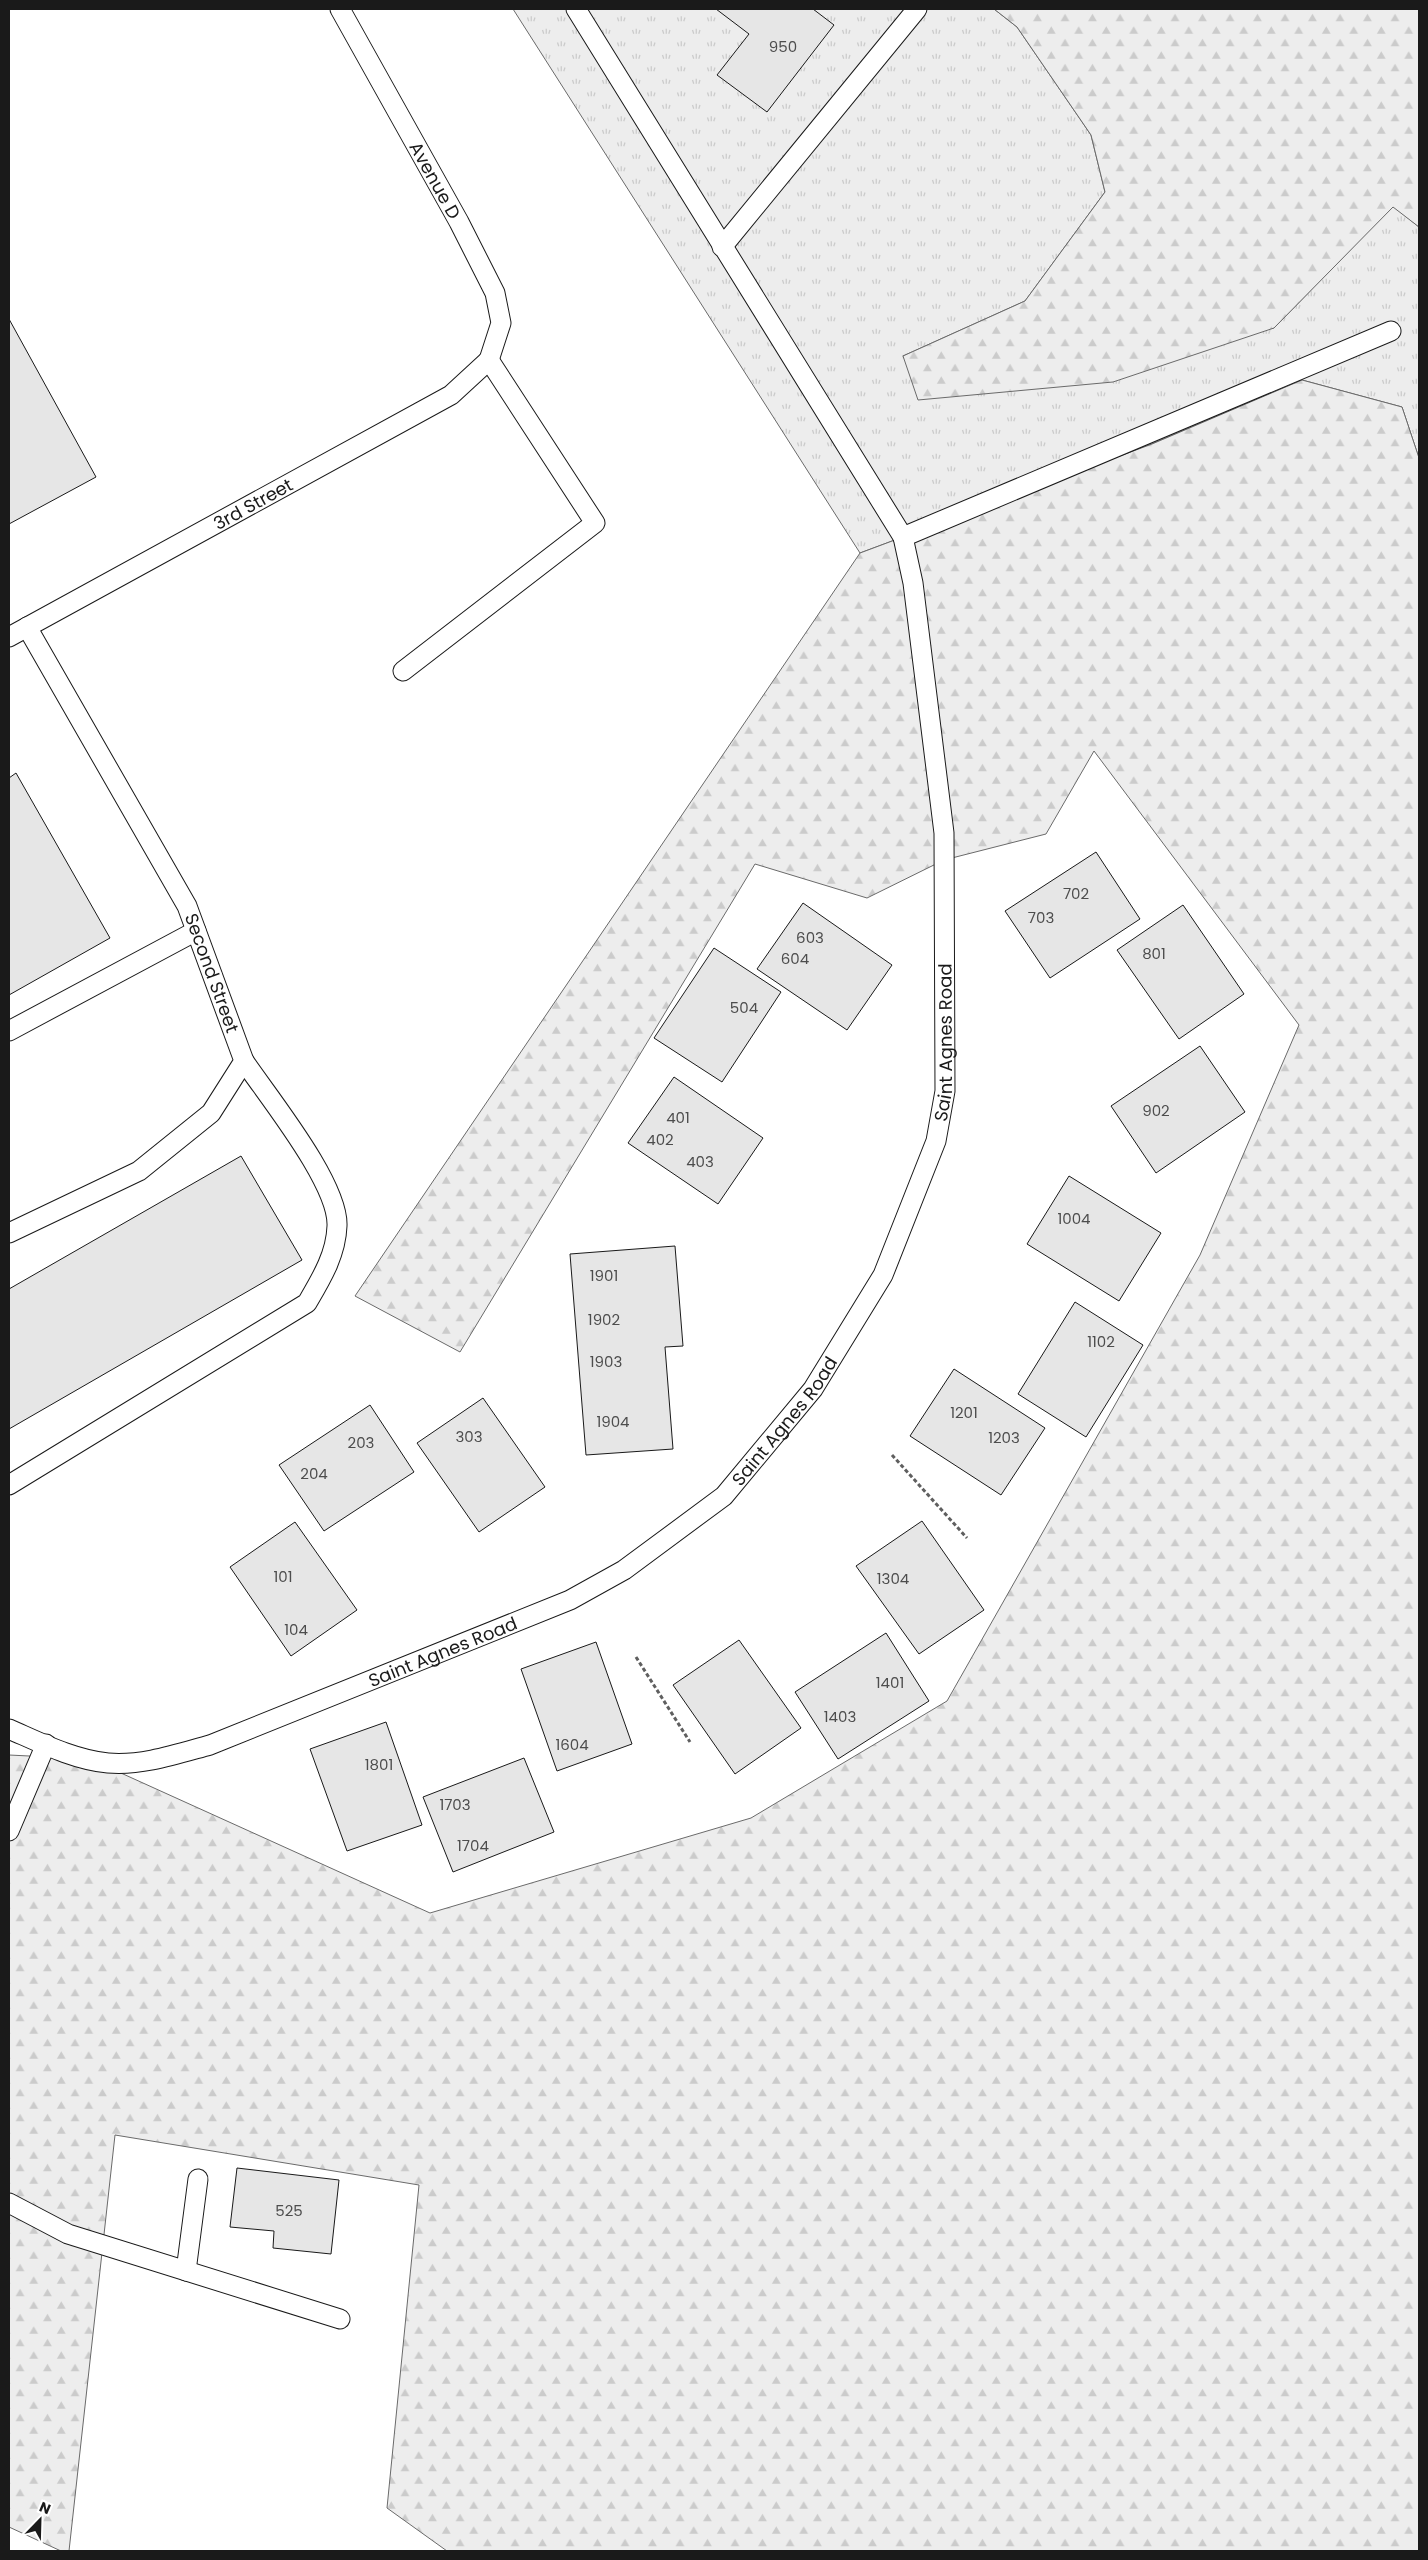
<svg xmlns="http://www.w3.org/2000/svg" width="1428" height="2560" font-family="Poppins,sans-serif">
<defs>
<pattern id="grass-tufts" width="24" height="20" patternUnits="userSpaceOnUse" patternTransform="scale(1.25)"><rect width="24" height="20" fill="#ededed"/><path d="M3 7l-1-3M5 7V3M7 7l1-3M15 17l-1-3M17 17v-4M19 17l1-3" fill="none" stroke="#cbcbcb"/></pattern>
<pattern id="forest-firs" width="22" height="20" patternUnits="userSpaceOnUse" patternTransform="scale(1.25)"><rect width="22" height="20" fill="#ededed"/><path d="M5 1l3.5 6h-7zM16 11l3.5 6h-7z" fill="#cbcbcb"/></pattern>
</defs>
<rect width="100%" height="100%" fill="#fff"/>
<!-- grass -->
<path fill="url(#grass-tufts)" stroke="#6a6a6a" d="M513 9H994L1017 27 1091 135 1105 192 1025 301 903 356 1274 328 1393 206 1419 227V458L1402 407 1302 380 1152 444 860 553Z"/>
<!-- forest -->
<path fill="url(#forest-firs)" stroke="#6a6a6a" d="M994 9H1419V227L1393 207 1274 328 1113 382 918 400 903 356 1025 301 1105 192 1091 135 1017 27Z
M1302 380 1402 407 1419 458V2551H447L387 2508 419 2185 115 2135 69 2551H61L9 2527V1755L90 1759 430 1913 751 1818 947 1701 1200 1255 1299 1025 1094 751 1046 834 944 860 867 898 755 864 460 1352 355 1296 860 553 1152 444Z"/>
<!-- building -->
<path fill="#e6e6e6" stroke="#1a1a1a" d="M716 9H813L834 25 767 112 717 75 749 34Z
M9 319 96 477 9 524Z
M16 773 110 938 9 995V778Z
M1096 852 1140 919 1050 978 1005 911Z
M803 903 892 965 847 1030 757 969Z
M1183 905 1244 994 1179 1039 1117 950Z
M714 948 781 992 722 1082 654 1038Z
M1200 1046 1245 1112 1156 1173 1111 1106Z
M674 1077 763 1138 718 1204 628 1143Z
M241 1156 302 1260 9 1429V1289Z
M1069 1176 1161 1233 1119 1301 1027 1244Z
M675 1246 683 1346 665 1347 673 1449 586 1455 570 1254Z
M1075 1302 1143 1345 1086 1437 1018 1394Z
M954 1369 1045 1428 1001 1495 910 1436Z
M483 1398 545 1487 479 1532 417 1443Z
M370 1405 414 1472 324 1531 279 1465Z
M922 1521 984 1610 919 1654 856 1566Z
M295 1522 357 1610 291 1656 230 1567Z
M886 1633 929 1701 838 1759 795 1692Z
M739 1640 801 1728 735 1774 673 1685Z
M596 1642 632 1744 557 1771 521 1669Z
M386 1722 422 1825 347 1851 310 1749Z
M524 1758 554 1832 453 1872 423 1797Z
M237 2168 339 2180 331 2254 273 2248 274 2231 230 2227Z"/>
<g fill="none" stroke-linecap="round" stroke-linejoin="round">
<!-- service casing -->
<g stroke="#1a1a1a" stroke-width="21">
<g id="service">
<path id="s1" d="M340 9 459 222 495 293 501 323 489 360"/>
<path d="M576 9 903 537"/>
<path d="M722 247 917 9"/>
<path id="s2" d="M9 637 451 395 489 360"/>
<path d="M403 671 595 523 489 360"/>
<path d="M9 1031 196 931"/>
<path d="M9 1233 139 1171 211 1113 244 1061 187 906 27 627"/>
<path d="M9 1485 307 1303C321 1279 336 1255 337 1226 339 1184 269 1098 244 1061"/>
<path id="s3" d="M9 1729C39 1742 74 1760 108 1763 142 1766 177 1754 210 1745L570 1600 624 1570 724 1496 813 1389 883 1275 936 1141 945 1091 944 833 913 583 903 537 1391 331"/>
<path d="M9 1831 46 1744"/>
<path d="M9 2203 68 2234 340 2319"/>
<path d="M186 2271 198 2179"/>
</g>
</g>
<!-- path -->
<path stroke="#5f5f5f" stroke-width="3" stroke-dasharray="4 2.5" stroke-linecap="butt" d="M892 1455 967 1538
M636 1657 690 1742"/>
<!-- service -->
<use href="#service" stroke="#fff" stroke-width="19"/>
</g>
<g text-anchor="middle" dominant-baseline="central" stroke-width="4" stroke-linejoin="round" paint-order="stroke">
<!-- number labels -->
<g font-size="15" fill="#4d4d4d">
<text x="783" y="46">950</text>
<text x="1076" y="893">702</text>
<text x="1041" y="917">703</text>
<text x="810" y="937">603</text>
<text x="1154" y="953">801</text>
<text x="795" y="958">604</text>
<text x="744" y="1007">504</text>
<text x="1156" y="1110">902</text>
<text x="678" y="1117">401</text>
<text x="660" y="1139">402</text>
<text x="700" y="1161">403</text>
<text x="1074" y="1218">1004</text>
<text x="604" y="1275">1901</text>
<text x="604" y="1319">1902</text>
<text x="1101" y="1341">1102</text>
<text x="606" y="1361">1903</text>
<text x="964" y="1412">1201</text>
<text x="613" y="1421">1904</text>
<text x="469" y="1436">303</text>
<text x="1004" y="1437">1203</text>
<text x="361" y="1442">203</text>
<text x="314" y="1473">204</text>
<text x="283" y="1576">101</text>
<text x="893" y="1578">1304</text>
<text x="296" y="1629">104</text>
<text x="890" y="1682">1401</text>
<text x="840" y="1716">1403</text>
<text x="572" y="1744">1604</text>
<text x="379" y="1764">1801</text>
<text x="455" y="1804">1703</text>
<text x="473" y="1845">1704</text>
<text x="289" y="2210">525</text>
</g>
<!-- street labels -->
<g font-size="18" fill="#1a1a1a" stroke="#fff">
<text stroke="none"><textPath href="#s1" startOffset="196">Avenue D</textPath></text>
<text stroke="none"><textPath href="#s2" startOffset="278">3rd Street</textPath></text>
<text transform="translate(212 973) rotate(70)">Second Street</text>
<text stroke="none"><textPath href="#s3" startOffset="1300">Saint Agnes Road</textPath></text>
<text stroke="none"><textPath href="#s3" startOffset="880">Saint Agnes Road</textPath></text>
<text stroke="none"><textPath href="#s3" startOffset="460">Saint Agnes Road</textPath></text>
</g>
</g>
<!-- border -->
<rect width="1428" height="2560" fill="none" stroke="#1a1a1a" stroke-width="20"/>
<!-- north arrow -->
<g transform="translate(40 2520) rotate(23)" stroke="#ffffff" stroke-width="4" paint-order="stroke">
<path d="M0-4L9 19L0 12L-9 19Z" fill="#1a1a1a"/>
<text y="-8" font-size="14" font-weight="bold" text-anchor="middle" fill="#1a1a1a">N</text>
</g>
</svg>
